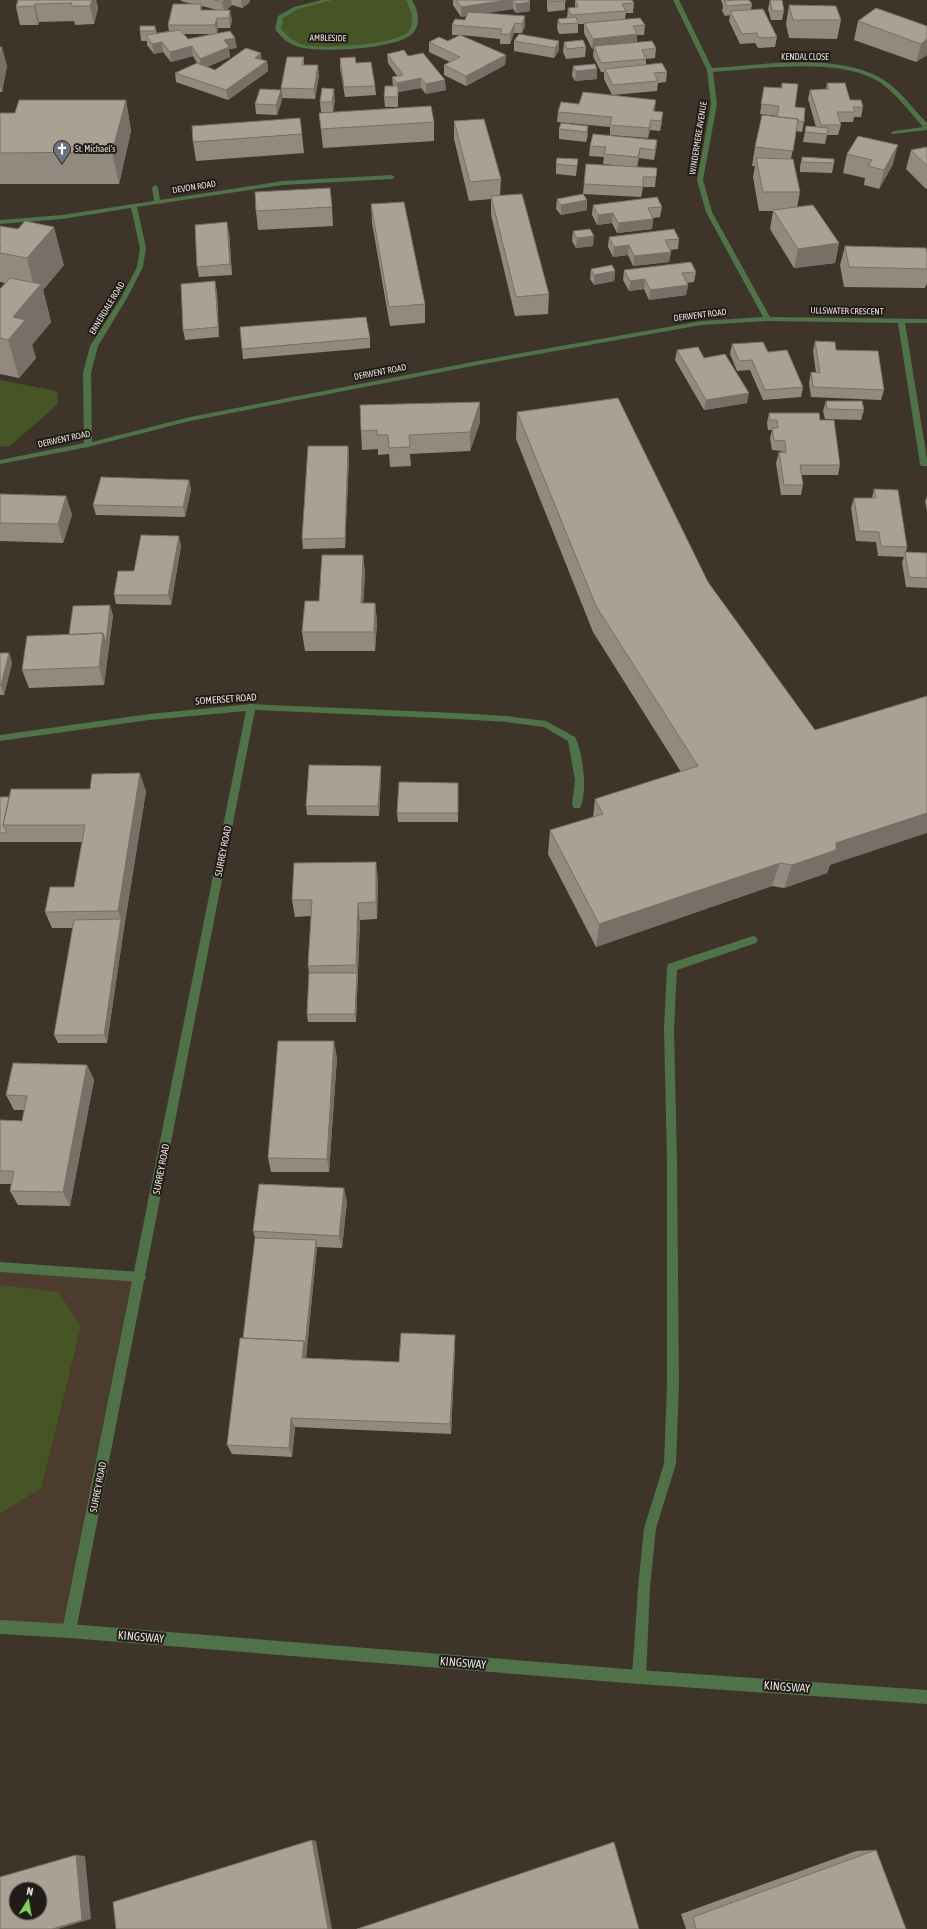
<svg xmlns="http://www.w3.org/2000/svg" width="927" height="1929" font-family="'Asap Condensed',sans-serif">
<rect width="100%" height="100%" fill="#3e342a"/>
<!-- built -->
<path fill="#4b3c2e" d="M0 1267 140 1277 69 1631 0 1627Z"/>
<!-- green -->
<path fill="#475526" d="M330 0H409L415 11 410 33 397 40 352 47H306L285 39 278 29 280 17 296 8Z
M0 380 57 391 58 404 10 446 0 447Z
M0 1285 58 1292 81 1326 41 1488 0 1514Z"/>
<g fill="none" stroke-linecap="round" stroke-linejoin="round">
<!-- service -->
<path fill="#4f7249" fill-rule="evenodd" d="M155 185 158 187 160 201 157 203 154 201 152 187Z
M456 713 507 716 546 721 575 737C583 752 588 792 580 808H574L572 805 575 780 568 741 544 727 507 722 456 719 452 716Z
M753 936 756 937 758 940 756 943 677 970 674 1029 677 1163 679 1384 676 1464 656 1528 650 1588 646 1677 644 1682 639 1684 634 1682 632 1677 638 1588 644 1528 664 1464 667 1384V1163L664 1029 667 967 668 964Z
M0 1262 140 1272 144 1273 146 1277 144 1281 140 1282 0 1272Z"/>
<!-- minor -->
<path fill="#4f7249" fill-rule="evenodd" d="M322 0H332L298 9 283 18 281 29C287 36 294 42 303 45 321 49 395 45 408 32 416 23 411 9 406 0H412C418 10 422 24 412 34 397 49 316 54 296 46 287 43 281 37 275 29L278 16 294 7Z
M673 0H679L712 68C763 65 838 52 884 80 901 91 913 109 927 123V130L892 134 891 133 894 131 923 127C910 112 897 95 881 83 840 56 760 69 713 72L717 104 703 180 712 212 770 317 927 319V323H905L927 459V466H921L920 464 898 323 768 321 701 325 483 364 190 421 88 447 0 464V460L84 443 83 373 90 346 121 298 137 267 140 248 131 208 62 219 0 224V220L62 215 283 181 392 175 395 177 392 179 283 185 137 207 146 248 143 267 127 298 98 346 91 373 92 442 190 417 483 360 701 321 763 317 706 212 697 180 711 104 707 70Z
M251 704 456 713 460 716 456 719 255 710 76 1631 74 1636 69 1638 64 1636 62 1631 246 711 149 720 0 741V735L149 714Z"/>
<!-- tertiary -->
<path fill="#4f7249" fill-rule="evenodd" d="M0 1620 69 1624 639 1670 927 1690V1704L639 1684 69 1638 0 1634Z"/>
</g>
<!-- wall -->
<path fill="#928a7e" fill-rule="evenodd" d="M18 0H96L98 8 94 24 75 25 74 21 39 22 38 25H20L16 7Z
M181 0H250V2L242 8 232 5 226 10 232 20 230 28H218L217 33 237 48 229 49 230 57 207 67 215 70 262 60 267 61 268 71 228 100 176 82 175 73 197 63 193 56 171 62 163 52 154 54 147 45V41H141L140 31 155 26 157 33 169 31 168 25 192 4 181 1ZM202 6 217 10H202ZM184 34H211L188 39Z
M453 0H529L530 2V11L516 13 513 9 485 13 525 16V26L522 33H514L510 44H500V39L461 35 506 55 505 65 466 86 444 75V65L450 62 429 52V42L448 41 459 35H452V25L465 20 467 16 461 17 453 5Z
M547 0H567H565V10L548 12 547 8Z
M575 0 634 3 633 13H626L625 19 645 25 644 35H637V42L656 48 655 58 646 59V65L667 72 666 82 658 83 657 91 612 95 604 79V72H601L593 56 594 48 592 49 584 33V24H578V33L559 34 557 28 558 19 567 18 568 8H575Z
M721 0H749L752 4 751 10 777 37 775 47 758 48 755 43 740 44 729 21 730 15 725 16 722 11 723 6Z
M770 0H782L784 11 782 20H771L768 9Z
M789 5 841 20 837 39 789 38 786 24Z
M858 21 927 26V55L916 62 854 40Z
M514 41H559V50L554 58 514 51Z
M564 42 586 47 585 57 566 59 563 52Z
M0 47 7 66 2 92H0Z
M387 54 408 56 446 90 426 94 421 88 398 92V107H385L384 97 393 86 392 77 397 76 388 63Z
M304 57V65L319 75 315 99 282 98 281 88Z
M340 58 356 63 375 86 376 95 345 97 340 68Z
M573 66 597 69V79L575 81 572 76Z
M782 83 804 122 802 132 796 131 791 159 800 192 797 207 839 243 835 263 794 268 770 229 773 211H759L753 177 755 166H752L755 147 777 117V116L760 114 764 87 781 88Z
M827 83 850 100 863 107 861 117H854L853 122H840L841 125 838 135H827L825 144 803 142 806 126 816 127 808 99 810 90 826 89Z
M335 99 333 112H321L320 102Z
M126 100 131 131 119 184H0V113H15Z
M282 100 277 115 256 114 255 104Z
M579 104 655 109 654 111 662 122 660 131 650 130 648 138 610 135V127L557 122 558 112Z
M319 113 434 122V141L323 148Z
M454 121 501 179 500 195 549 294 548 314 515 316 491 215V199L469 201 454 139Z
M588 126V136L586 142 559 139V129Z
M302 134 304 153 196 161 193 142Z
M657 140 656 150 654 160 639 158 637 167 656 177 655 187H643L641 197 583 194 584 184 623 166 603 164 604 157 589 156 590 146Z
M927 147V189H926L906 169 911 150Z
M847 154 893 164 879 189 864 185 865 178 843 173Z
M802 157 834 163 832 173 800 172V167Z
M578 159 576 176 556 174V164Z
M557 199 587 200V210L561 215 556 209Z
M371 204 425 304V323L390 326 372 223Z
M593 205 662 207 660 217 653 218V219L652 229 617 233 612 223 597 225 592 215Z
M332 207 333 226 258 230 256 211Z
M0 226 64 265 43 290 51 322 32 345 36 358 19 378 0 374V289L5 283 0 282Z
M573 231 593 246 576 248 572 241Z
M229 232 232 275 199 277 197 267Z
M609 237 679 239 678 249 670 250 671 252 669 262 633 266 628 255 613 257 608 247Z
M845 246 927 253V283L925 288 844 287 840 265Z
M591 269 615 271 614 281 594 285 590 279Z
M624 270 696 272 694 282 686 283 688 285 686 295 649 300 644 289 629 291 623 280Z
M217 291 219 337 185 340 183 330Z
M370 338V348L243 359 242 349Z
M815 341 836 350 884 390 881 400 811 397 809 383 811 372 816 373 813 351Z
M732 344 768 352 803 387 801 397 763 400 750 370 737 371 730 354Z
M677 350 704 358 747 403 704 410 675 360Z
M826 401 864 410 861 420 825 419 823 411Z
M517 412 830 865 827 873 784 888 772 886 596 947 548 854 550 830 593 817 595 799 681 772 593 632 516 439Z
M769 413 820 420 840 465 838 475H801L803 485 801 495H781L776 463 779 452 783 453 782 451 772 450 770 438 772 430H768L767 423Z
M480 422 470 451 410 454 411 466 390 467 389 454 378 455V449L362 450 361 431Z
M348 446 349 456 345 548 303 549 302 539Z
M189 480 191 490 185 517 96 515 93 505Z
M874 489 907 547 906 552 927 553V588L906 587 902 562 904 557 878 556 876 542 856 541 851 508 854 498H872Z
M0 494 66 496 72 515 63 543 0 541Z
M927 496V511L925 501Z
M181 546 171 605 116 604 114 595 134 571Z
M363 555 365 574 363 603H375L377 622 375 651H305L302 632 319 601Z
M113 615 104 685 29 688 22 670 69 635Z
M0 653H9L12 663 4 695H0Z
M381 775 379 816 307 815 306 806Z
M458 783V822H398L397 813Z
M146 791 124 928 107 1043H58L54 1035 73 928H52L45 912 74 887 82 842H0V797Z
M378 879 377 919 360 920 356 1022H308L307 1014 309 973 308 966 311 916 295 917 292 900Z
M337 1057 329 1172H271L268 1158Z
M87 1065 94 1080 70 1206 18 1205 10 1191 11 1184H0V1120L22 1121 24 1110H14L6 1095Z
M347 1201 342 1248 317 1247 306 1358 399 1362 455 1335V1346L451 1434 295 1427 292 1457 232 1454 227 1445 243 1338 255 1238 253 1231Z
M876 1850 906 1929H686L681 1914 856 1851Z"/>
<!-- shaded-wall -->
<path fill="#777067" d="M92 0H96L98 8 94 24 90 6Z
M225 0H231L232 5 224 12 222 2Z
M241 0H250V2L242 8Z
M507 0H513V9L461 17V7Z
M530 2V11L516 13V4Z
M35 4 39 22 38 25 34 6Z
M201 4 203 13 200 10Z
M230 10 232 20 230 28 229 18Z
M525 16V26L522 33V24Z
M217 18 218 28 217 34 215 25Z
M515 23 514 33 510 44V34Z
M637 34 636 44 594 46V48L592 49 593 39Z
M235 38 237 48 229 49 230 57 201 69 200 59 224 40Z
M927 39V55L916 62 921 44Z
M559 41V50L554 58 555 48Z
M162 42 163 52 154 54 152 44Z
M192 46 193 56 171 62 170 52Z
M2 47 7 66 2 92 0 86V58Z
M261 53 262 63 255 58Z
M506 55 505 65 466 86V76Z
M267 61 268 71 228 100 226 90Z
M318 65 319 75 315 99 314 89Z
M597 69V79L575 81 576 71Z
M421 78V88L398 92V107V92L397 93V83Z
M445 80 446 90 426 94V84Z
M334 89 335 99 333 112 332 102Z
M281 90 282 100 277 115 276 105Z
M126 100 131 131 119 184 112 152Z
M656 100 655 109 652 121 653 111Z
M663 112 662 122 660 131 661 121Z
M651 120 650 130 648 138 649 128Z
M588 126V136L586 142 587 132Z
M657 140 656 150 654 160 655 150Z
M898 145 893 164 879 189 884 170Z
M640 148 639 158 637 167 638 157Z
M587 200V210L561 215V205Z
M613 213 612 223 597 225 598 215Z
M653 219 652 229 617 233 618 223Z
M227 222 229 232 232 275 230 264Z
M54 227 64 265 43 290 51 322 32 345 36 358 19 378 8 340 13 317 35 291 27 258Z
M594 236 593 246 576 248 577 238Z
M839 243 835 263 794 268 798 249Z
M629 245 628 255 613 257 614 247Z
M671 252 669 262 633 266 634 256Z
M615 271 614 281 594 285V275Z
M645 279 644 289 629 291 630 281Z
M215 281 217 291 219 337 218 327Z
M688 285 686 295 649 300 650 290Z
M749 393 747 403 704 410 706 400Z
M480 402V422L470 451V432Z
M348 446 349 456 345 548V538Z
M189 480 191 490 185 517 183 507Z
M66 496 72 515 63 543 58 524Z
M179 536 181 546 171 605 168 595Z
M363 555 365 574 362 622 361 603Z
M375 603 377 622 375 651 374 632Z
M110 605 113 615 104 685 99 667 103 633Z
M9 653 12 663 4 695 1 685Z
M381 766V775L379 816 378 806Z
M140 773 146 791 124 928 118 911Z
M927 813V833L830 865 827 873 784 888 792 865 836 843Z
M376 862 378 879 377 919 376 902Z
M780 863 772 886 596 947 599 924Z
M358 903 360 920 356 1022 355 1014 357 973 356 965Z
M121 919 124 928 107 1043 104 1035Z
M334 1041 337 1057 329 1172 327 1159Z
M87 1065 94 1080 70 1206 63 1192Z
M344 1188 347 1201 342 1248 339 1236Z
M316 1240 317 1246 305 1369 302 1358Z
M455 1335V1346L451 1434 450 1424Z
M291 1418 295 1427 292 1457 289 1448Z
M312 1840 316 1841 332 1929H328Z
M76 1855 85 1856 91 1919 58 1929H52Z"/>
<!-- building -->
<path fill="#aaa093" stroke="#777067" fill-rule="evenodd" d="M18 0H92L90 6H71L72 3 35 4 34 6 16 7Z
M214 0H225L222 2Z
M456 0H507L461 7Z
M514 0H529L530 2 516 4Z
M548 0H565L566 1 549 2Z
M575 0H632L634 3 622 4 626 11 571 15 568 8 578 7Z
M737 0H749L752 4 727 6 724 1Z
M770 0H782L784 11H772Z
M173 4H201L200 10H230L229 18H217L215 25H168Z
M789 5 836 6 841 20H793Z
M876 8 927 26V39L921 44 858 21Z
M763 9 777 37 759 38 757 33 742 34 730 11Z
M468 12 525 16 522 24 515 23 510 34H500L502 29 452 25 455 19 465 20Z
M576 17 578 23 560 24 558 19Z
M640 18 645 25 633 26 637 34 593 39 584 23Z
M140 26H155V31H140Z
M180 30 188 39 230 31 235 38 224 40 229 47 200 59 192 46 170 52 162 42 152 44 146 35Z
M519 34 559 41 555 48 514 41Z
M460 35 506 55 466 76 444 65 460 57 429 42 439 37 448 41Z
M583 40 586 47 567 49 564 42Z
M652 41 656 48 642 50 646 59 601 63 594 46Z
M0 47H2L0 58Z
M246 48 261 53 255 58 267 61 226 90 175 73 197 63 215 70Z
M404 50 408 56 423 53 445 80 426 84 421 78 397 83 392 77 403 75 387 54Z
M287 57H304L302 65H318L314 89 281 88Z
M355 57 356 63 371 62 375 86 344 87 340 58Z
M662 63 667 72 654 73 658 81 613 85 605 69Z
M595 64 597 69 576 71 573 66Z
M782 83 798 84 795 107 805 108 804 122 798 121V119L777 117 779 106 761 104 764 87 782 88Z
M827 83H845L850 100H861L863 107H853L855 112H837L841 125H821L810 90 829 89Z
M385 86H398V97H384Z
M322 88 334 89 332 102H320Z
M260 89 281 90 276 105 255 104Z
M583 92 656 100 653 111 663 112 661 121 651 120 649 128 610 125 612 117 558 112 561 102 579 104Z
M19 100H126L112 152 0 153V113H15Z
M431 106 434 122 321 129 319 113Z
M762 115 798 119 793 151 755 147Z
M300 118 302 134 193 142 192 126Z
M484 119 501 179 470 182 454 121Z
M561 123 588 126 587 132 559 129Z
M806 126 828 128 827 134 805 132Z
M593 134 657 140 655 150 640 148 638 157 604 154 606 147 590 146Z
M858 136 898 145 884 170 868 166 872 160 847 154Z
M927 147V166L911 150Z
M802 157 834 159V163L802 162Z
M557 158 578 159 577 166 556 164Z
M756 158 793 159 800 192H763Z
M586 164 657 168 656 177H643V187L584 184Z
M330 188 332 207 256 211 255 192Z
M522 194 549 294 516 297 491 196Z
M583 194 587 200 561 205 557 199Z
M657 197 662 207 648 208 653 219 618 223 613 213 598 215 593 205Z
M404 202 425 304 389 307 371 204Z
M813 205 839 243 798 249 773 210Z
M25 221 54 227 27 258 0 253V247H1L0 246V226L18 229Z
M227 222 230 264 197 267 195 225Z
M590 229 594 236 577 238 573 231Z
M674 229 679 239 665 240 671 252 634 256 629 245 614 247 609 237Z
M845 246 926 248 927 253V269L849 267Z
M691 262 696 272 682 273 688 285 650 290 645 279 630 281 624 270Z
M612 265 615 271 594 275 591 269Z
M10 278 41 284 13 317 25 320 8 340 0 338V289Z
M215 281 218 327 183 330 181 284Z
M366 317 370 338 242 349 240 327Z
M815 341 835 342 836 350 878 351 884 390 813 387 811 372 820 373Z
M763 342 768 352 787 350 803 387 765 390 752 360 739 361 732 344Z
M698 347 704 358 725 354 749 393 706 400 677 350Z
M618 398 708 582 815 730 927 696V813L836 843V850L792 865 780 863 599 924 550 830 603 814 595 799 698 766 596 606 517 412Z
M826 401H862L864 410 827 409Z
M480 402 470 432 409 435 410 447 389 448 388 435H377V430L361 431 360 405Z
M769 413H819L820 420H834L840 465H800L803 485H784L779 452 786 453 785 441 774 440 772 428H778L777 420H770Z
M308 446H348L345 538 302 539Z
M101 477 189 480 183 507 93 505Z
M874 489 898 490 907 547 881 546 879 532 859 531 854 498H876Z
M0 494 66 496 58 524 0 523Z
M141 535 179 536 168 595H114L118 571H134Z
M905 552 927 553V578L909 577Z
M322 555H363L361 603H375L374 632H302L305 601H319Z
M110 605 106 642 103 633 69 635 73 606Z
M103 633 99 667 22 670 27 636Z
M0 653H9L1 685H0Z
M309 765 381 766 378 806H306Z
M140 773 118 911 45 912 50 887H74L85 825H3L11 789H90L92 774Z
M399 782 458 783V813H397Z
M0 797H9L3 825 7 833H0Z
M376 862V902L358 903 356 965 308 966 312 900H292L294 863Z
M121 919 104 1035H54L74 920Z
M309 973H357L355 1014H307Z
M278 1041H334L327 1159 268 1158Z
M13 1063 87 1065 63 1192 10 1191 14 1171H0V1120L22 1121 27 1096 6 1095Z
M259 1184 344 1188 339 1236 253 1231Z
M255 1238 316 1240 305 1346 304 1341 243 1338Z
M401 1333 455 1335 450 1424 291 1418 289 1448 227 1445 240 1338 304 1341 302 1358 399 1362Z
M312 1840 328 1929H116L113 1902Z
M614 1842 639 1929H357Z
M876 1850 906 1929H696L693 1917Z
M76 1855 82 1920 52 1929H0V1877ZM16 1889H40V1913H16Z"/>
<!-- icons -->
<defs>
<g id="church-pin" transform="scale(0.9)"><path d="M0 17L-7.5 6A9.5 9.5 0 1 1 7.5 6Z" fill="#6b7280" stroke="#211c18"/><path d="M-1.2-6h2.4v3.5h3.3v2.4h-3.3V6h-2.4V-.1h-3.3v-2.4h3.3Z" fill="#fff"/></g>
</defs>
<g fill-rule="evenodd">
<use href="#church-pin" x="62" y="149"/>
</g>
<g text-anchor="middle" dominant-baseline="central" stroke-width="4" stroke-linejoin="round" paint-order="stroke">
<!-- far-street labels -->
<g font-size="9" fill="#e3ddd7" stroke="#211c18">
<text transform="translate(328 38) rotate(1)">AMBLESIDE</text>
<text x="805" y="57">KENDAL CLOSE</text>
<text transform="translate(698 138) rotate(-81)">WINDERMERE AVENUE</text>
<text transform="translate(194 187) rotate(-9)">DEVON ROAD</text>
<text transform="translate(107 308) rotate(-59)">ENNERDALE ROAD</text>
<text transform="translate(847 311) rotate(1)">ULLSWATER CRESCENT</text>
<text transform="translate(700 315) rotate(-7)">DERWENT ROAD</text>
<text transform="translate(380 372) rotate(-11)">DERWENT ROAD</text>
<text transform="translate(64 439) rotate(-12)">DERWENT ROAD</text>
</g>
<!-- far-poi labels -->
<g font-size="9" fill="#e3ddd7" stroke="#211c18" text-anchor="start">
<text x="75" y="149">St. Michael's</text>
</g>
<!-- street labels -->
<g font-size="10" fill="#e3ddd7" stroke="#211c18">
<text transform="translate(226 699) rotate(-4)">SOMERSET ROAD</text>
<text transform="translate(223 851) rotate(-79)">SURREY ROAD</text>
<text transform="translate(161 1169) rotate(-79)">SURREY ROAD</text>
<text transform="translate(98 1487) rotate(-79)">SURREY ROAD</text>
</g>
<!-- near-street labels -->
<g font-size="12" fill="#e3ddd7" stroke="#211c18">
<text transform="translate(141 1637) rotate(5)">KINGSWAY</text>
<text transform="translate(463 1663) rotate(5)">KINGSWAY</text>
<text transform="translate(787 1687) rotate(4)">KINGSWAY</text>
</g>
</g>
<!-- north arrow -->
<g transform="translate(28 1901) rotate(11)"><circle r="19" fill="#211c18" stroke="#6f6964"/>
<path d="M0-3L7 15L0 10L-7 15Z" fill="#7bd156"/>
<text y="-6" font-size="11" font-weight="bold" text-anchor="middle" fill="#e3ddd7">N</text>
</g>
</svg>
